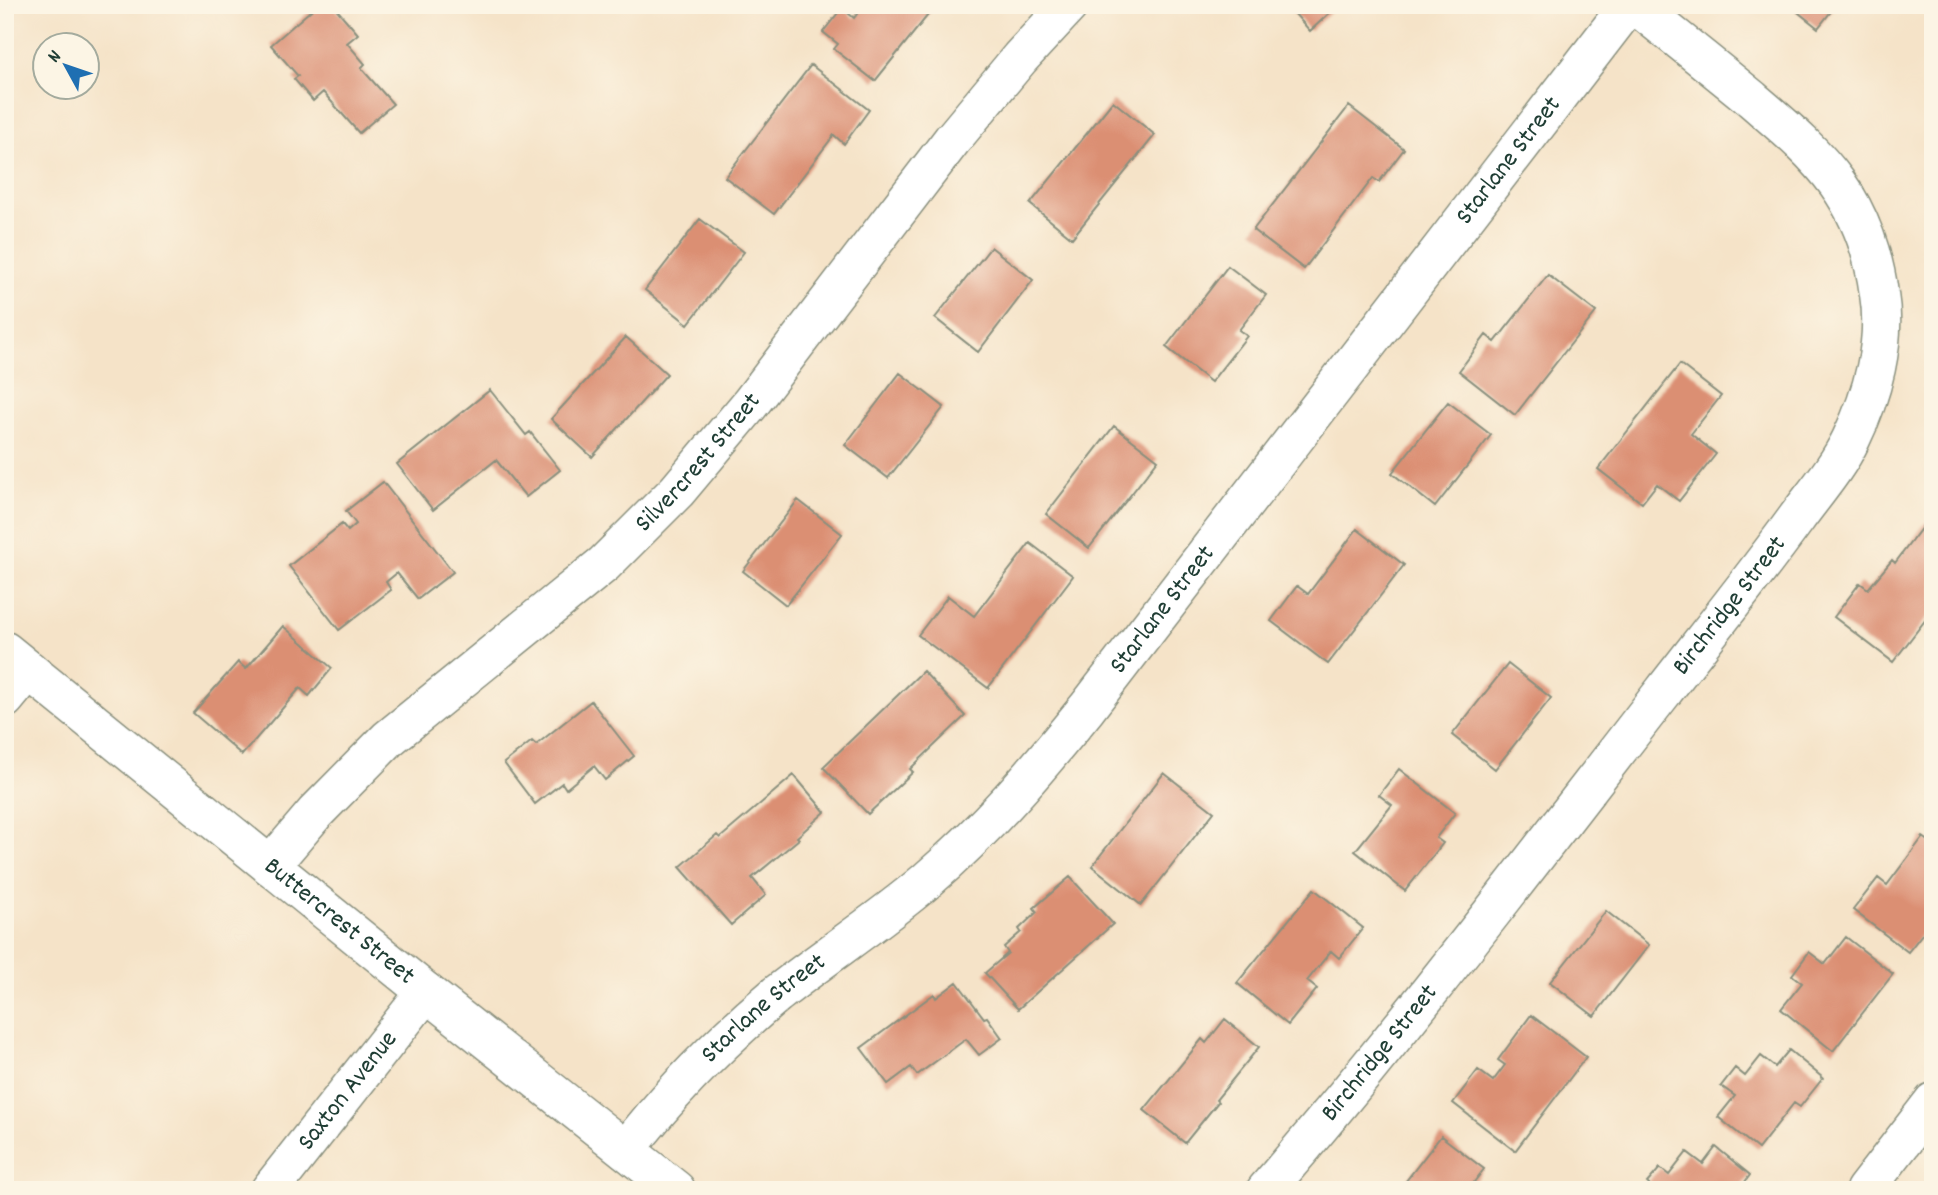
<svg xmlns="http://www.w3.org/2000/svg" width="1938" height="1195" font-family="Dekko,sans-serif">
<rect width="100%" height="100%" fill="#fcf5e5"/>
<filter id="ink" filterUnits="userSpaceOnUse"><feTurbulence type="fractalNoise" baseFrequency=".0143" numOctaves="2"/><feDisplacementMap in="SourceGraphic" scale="14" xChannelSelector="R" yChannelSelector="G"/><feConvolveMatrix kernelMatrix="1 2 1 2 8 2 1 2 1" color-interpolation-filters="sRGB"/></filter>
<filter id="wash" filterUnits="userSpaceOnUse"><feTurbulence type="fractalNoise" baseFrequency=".00686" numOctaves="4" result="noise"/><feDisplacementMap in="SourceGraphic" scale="28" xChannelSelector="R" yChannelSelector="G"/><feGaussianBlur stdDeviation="1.57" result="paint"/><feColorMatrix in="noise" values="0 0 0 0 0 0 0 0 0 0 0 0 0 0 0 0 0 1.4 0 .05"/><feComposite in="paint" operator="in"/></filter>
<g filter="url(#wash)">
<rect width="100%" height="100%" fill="#f5e3c8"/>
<g id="blocks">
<!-- building -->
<path fill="#db8f73" d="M317 5H333L358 34 347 43 365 64 361 68 393 104 359 133 323 92 313 101 294 79 298 76 271 45Z
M864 5H936L875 81 834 49 838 44 823 32 842 8 854 18Z
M1287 5H1333L1335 8 1310 31Z
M1789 5H1836L1818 28Z
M811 65 869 110 844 144 834 135 774 214 725 177Z
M1113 101 1155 135 1072 238 1030 204Z
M1349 106 1404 149 1379 182 1373 178 1304 269 1253 230Z
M700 219 744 252 688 324 645 290Z
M991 247 1033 280 978 352 935 318Z
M1228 266 1266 295 1239 330 1247 336 1211 382 1166 347Z
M1548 275 1596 312 1515 415 1459 371 1486 335 1495 342Z
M626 337 667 374 592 457 551 419Z
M1680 364 1721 396 1691 434 1716 454 1679 501 1657 484 1642 503 1598 469Z
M900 373 944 407 888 478 845 445Z
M490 390 526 435 530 432 560 470 526 497 496 460 433 510 397 464Z
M1448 402 1491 435 1435 507 1392 473Z
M1114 426 1158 460 1089 548 1046 514Z
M383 482 453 572 418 599 397 573 386 582 391 590 339 630 289 566 342 524 348 531 356 524 346 511Z
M798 500 842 534 786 605 743 571Z
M1926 522 1933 527V610L1893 662 1834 617 1860 583 1868 589 1892 560 1895 563Z
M1357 529 1404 565 1328 664 1271 621 1297 586 1308 594Z
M1030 543 1073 576 988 688 918 635 948 596 974 616Z
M283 626 332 668 309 696 300 688 242 755 193 713 238 662 246 669Z
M1508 664 1551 698 1495 769 1452 735Z
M923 671 965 716 910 769 913 772 868 814 823 767Z
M591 701 634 756 605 780 594 766 566 789 562 783 535 804 504 763 532 741 536 745Z
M1399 769 1455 813 1436 838 1443 843 1405 891 1355 851 1392 805 1379 795Z
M1164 773 1214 812 1141 905 1092 866Z
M794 775 825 812 797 837 799 839 752 878 766 895 731 925 680 867 717 835 720 838Z
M1923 837 1933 844V920L1908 952 1853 910 1878 878 1887 885Z
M1070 877 1113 924 1018 1009 985 973 1008 953 1004 947 1021 932 1019 929 1037 912 1034 908Z
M1314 889 1363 928 1339 958 1331 951 1307 981 1317 989 1288 1025 1237 983Z
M1606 911 1649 945 1594 1016 1550 982Z
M1846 937 1893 974 1833 1051 1781 1009 1802 983 1792 975 1809 952 1825 964Z
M957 982 984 1018 987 1017 1002 1038 979 1055 966 1039 917 1075 911 1067 888 1084 861 1048 934 994 936 998Z
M1531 1015 1586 1057 1515 1151 1453 1103 1478 1070 1493 1081 1505 1065 1498 1060Z
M1225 1019 1259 1047 1216 1100 1218 1102 1185 1143 1144 1110 1202 1039 1206 1043Z
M1789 1050 1823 1078 1800 1107 1794 1103 1758 1149 1718 1117 1735 1096 1721 1086 1735 1068 1745 1076 1761 1056 1775 1067Z
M1441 1136 1484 1169 1468 1190H1399Z
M1716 1147 1750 1175 1739 1190H1655L1647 1183 1660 1168 1669 1175 1687 1152 1703 1164Z"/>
</g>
</g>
<g filter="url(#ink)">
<use href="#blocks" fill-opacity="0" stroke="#8a907e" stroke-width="2"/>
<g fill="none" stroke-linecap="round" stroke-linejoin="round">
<!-- minor casing -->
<g stroke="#8a907e" stroke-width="41">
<g id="minor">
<path id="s1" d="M5 651 426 992 676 1190"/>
<path d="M5 699 29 670"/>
<path id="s2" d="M270 866 315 813 388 739 604 564 677 491 750 404 952 140 1020 58 1069 5"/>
<path id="s3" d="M626 1150C670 1093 722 1040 777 994 825 956 878 922 925 882 987 829 1036 771 1087 708L1629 5"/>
<path id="s4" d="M270 1190 426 992"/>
<path id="s5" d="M1266 1190C1405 1029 1533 859 1663 692 1708 634 1753 578 1796 519 1815 493 1837 468 1851 439 1872 396 1887 342 1879 294 1874 255 1860 215 1837 183 1813 150 1782 125 1752 99 1713 67 1674 36 1635 5"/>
<path d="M1865 1190 1933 1102"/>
</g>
</g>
<!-- minor -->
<use href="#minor" stroke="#fff" stroke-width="38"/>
</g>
</g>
<g text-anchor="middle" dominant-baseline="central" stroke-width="7" stroke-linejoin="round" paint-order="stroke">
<!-- street labels -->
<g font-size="26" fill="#1f3d34" stroke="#fcf5e5">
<text stroke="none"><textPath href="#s3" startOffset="1332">Starlane Street</textPath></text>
<text stroke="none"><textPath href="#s2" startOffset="590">Silvercrest Street</textPath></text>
<text stroke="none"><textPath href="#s5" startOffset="746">Birchridge Street</textPath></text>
<text stroke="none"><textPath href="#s3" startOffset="765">Starlane Street</textPath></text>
<text stroke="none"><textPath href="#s1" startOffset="430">Buttercrest Street</textPath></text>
<text stroke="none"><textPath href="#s3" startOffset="198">Starlane Street</textPath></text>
<text stroke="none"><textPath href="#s5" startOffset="178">Birchridge Street</textPath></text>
<text stroke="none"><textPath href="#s4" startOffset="126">Saxton Avenue</textPath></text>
</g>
</g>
<!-- margin -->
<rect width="1938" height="1195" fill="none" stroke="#fcf5e5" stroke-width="28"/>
<!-- north arrow -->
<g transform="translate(66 66) rotate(310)"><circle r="33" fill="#fcf5e5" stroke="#a4ab9e" stroke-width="2"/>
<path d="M0-5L12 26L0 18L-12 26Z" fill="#1f6fb2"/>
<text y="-10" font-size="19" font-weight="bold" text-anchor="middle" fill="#1f3d34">N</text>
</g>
</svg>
